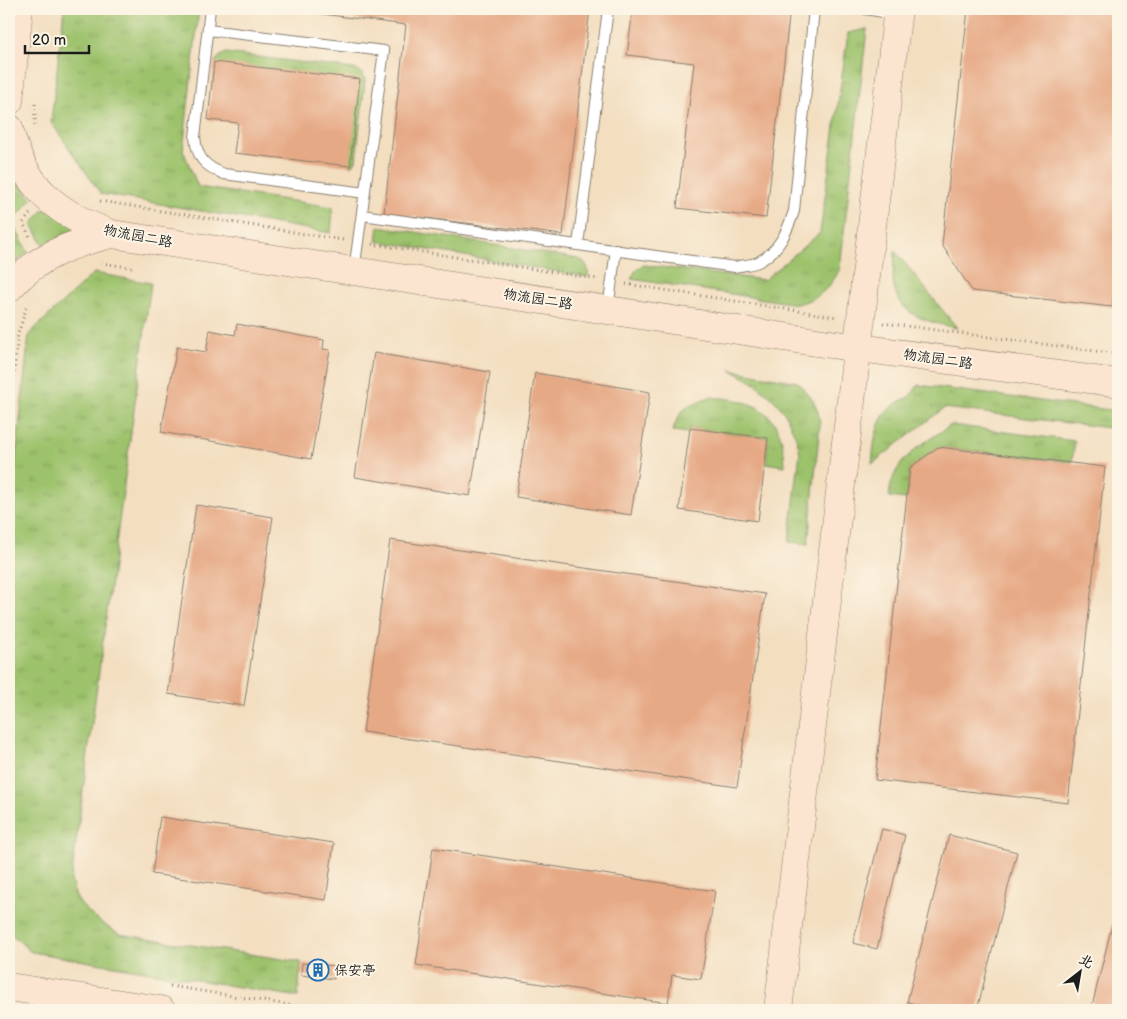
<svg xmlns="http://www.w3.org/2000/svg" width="1127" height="1019" font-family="'Balsamiq Sans','LXGW WenKai TC',sans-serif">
<defs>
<pattern id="grass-tufts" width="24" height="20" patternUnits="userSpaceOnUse" patternTransform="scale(1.25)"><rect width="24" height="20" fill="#9dc26c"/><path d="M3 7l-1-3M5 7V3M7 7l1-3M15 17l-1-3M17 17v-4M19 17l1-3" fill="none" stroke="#87a65d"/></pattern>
</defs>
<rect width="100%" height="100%" fill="#fcf5e5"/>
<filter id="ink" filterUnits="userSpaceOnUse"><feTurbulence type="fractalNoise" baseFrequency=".02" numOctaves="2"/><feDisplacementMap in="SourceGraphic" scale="10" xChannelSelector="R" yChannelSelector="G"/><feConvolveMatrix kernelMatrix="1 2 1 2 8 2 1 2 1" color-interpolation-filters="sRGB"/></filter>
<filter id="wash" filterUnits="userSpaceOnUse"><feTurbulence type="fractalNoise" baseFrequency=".0096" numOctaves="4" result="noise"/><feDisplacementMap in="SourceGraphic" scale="20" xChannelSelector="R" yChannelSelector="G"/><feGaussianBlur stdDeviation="1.12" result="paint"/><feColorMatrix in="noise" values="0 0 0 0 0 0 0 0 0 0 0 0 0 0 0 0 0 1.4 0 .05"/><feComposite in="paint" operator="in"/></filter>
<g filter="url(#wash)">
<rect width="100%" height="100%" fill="#f3dec0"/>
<!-- grass -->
<path fill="url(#grass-tufts)" stroke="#5c6f44" d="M64 9H199L183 150 198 187 333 207 331 233 101 194 51 122Z
M867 29 840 268C831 288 818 299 797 304L631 279 636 270 644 265 764 280 820 233 848 33Z
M226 53 354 69 362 73 365 80 356 160 354 164 350 166 214 62 219 57Z
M19 183 32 199 12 222 28 252 9 268C9 240 13 212 17 184Z
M44 209 85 225 43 245 32 224Z
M379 226 579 259C587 263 589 268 588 277L377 241Z
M895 251 957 328C927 322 894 315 893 278 893 269 895 260 895 251Z
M94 273 151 283 71 880C73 886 74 893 77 899 87 914 104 925 119 934L301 962 298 997 31 952 9 932V523L29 334Z
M731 370 798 382 813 400 818 412 820 424 808 544 789 542 800 453 797 440 786 415 777 403 756 384Z
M918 385 1118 411V429L944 408 872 464C874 442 875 419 894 405 907 396 908 401 918 385Z
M710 397C760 400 783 413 785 466L766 463 768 438 690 428 689 433 673 431C679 408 689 404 710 397Z
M951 425 1075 441 1072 462 938 447 910 468 906 499 889 497C892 458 922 445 951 425Z"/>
<g id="blocks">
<!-- building -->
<path fill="#e6a985" d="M284 9H590L563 235 384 213 406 25Z
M633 9H790L766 218 677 208 694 63 627 55Z
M968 9H1118V254L1112 307 972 291 942 245Z
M214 62 360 79 350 166 234 153 238 123 208 120Z
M237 324 324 340 323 349 330 350 311 459 161 432 177 347 206 352 210 330 235 335Z
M374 353 490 372 470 496 355 477Z
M535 373 650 392 631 515 516 497Z
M690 428 768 438 758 521 679 510Z
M938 447 1105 467 1068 803 875 780 910 468Z
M196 505 273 517 244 706 168 694Z
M390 540 765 594 737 787 363 732Z
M160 817 334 843 326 900 152 874Z
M882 829 905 835 877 949 853 943Z
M949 835 1017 852 977 1010H940L907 1002Z
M433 848 715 891 701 979 672 975 668 1003 416 965Z
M1118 901V1010H1091Z
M302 963 335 966 334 979 301 975Z"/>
</g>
</g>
<g filter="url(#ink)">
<use href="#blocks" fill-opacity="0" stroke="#887d6e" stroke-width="1"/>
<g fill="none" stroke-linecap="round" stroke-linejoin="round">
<!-- lane casing -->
<g stroke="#887d6e" stroke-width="12">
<path id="lane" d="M210 9 195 137C197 158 204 166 224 174L365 193
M865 9 896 14
M208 30 384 51 354 271
M362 215 735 267C742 265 752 265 758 262 779 251 787 232 794 211L814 9
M578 245 608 9
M608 309 616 250"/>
</g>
<!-- secondary casing -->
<g stroke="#887d6e" stroke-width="29">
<path id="secondary" d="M9 101 19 9
M9 128C22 186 58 215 112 234L823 343 1118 383
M9 288C38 256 70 244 112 234
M9 987 161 1010
M778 1010 898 9"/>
</g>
<!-- path -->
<path stroke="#887d6e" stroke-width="3" stroke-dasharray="1 4" stroke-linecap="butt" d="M35 125V104
M100 201 343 240
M30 214 23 223 31 239
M372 244 598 279
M101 263 135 268
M626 284 837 317
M883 323 1118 354
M9 422 18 334 27 306
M170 986 320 1010"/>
<!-- lane -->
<use href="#lane" stroke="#fff" stroke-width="10"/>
<!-- secondary -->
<use href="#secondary" stroke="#fce5d0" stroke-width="28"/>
</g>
</g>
<!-- icons -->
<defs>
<g id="building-ring" transform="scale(1.125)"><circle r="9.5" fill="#fcf5e5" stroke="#1f6fb2" stroke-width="1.5"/><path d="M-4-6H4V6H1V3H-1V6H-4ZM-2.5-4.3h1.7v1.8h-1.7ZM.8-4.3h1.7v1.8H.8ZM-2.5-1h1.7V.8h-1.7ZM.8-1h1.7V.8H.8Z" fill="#1f6fb2"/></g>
</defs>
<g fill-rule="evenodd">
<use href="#building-ring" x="318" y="970"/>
</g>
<g text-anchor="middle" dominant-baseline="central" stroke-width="4" stroke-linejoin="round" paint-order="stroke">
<!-- street labels -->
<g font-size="14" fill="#1c1c1c" stroke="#fcf5e5">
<text transform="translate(138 236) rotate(11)">物流园二路</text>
<text transform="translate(538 299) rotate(9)">物流园二路</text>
<text transform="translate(938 359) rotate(8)">物流园二路</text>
</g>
<!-- poi labels -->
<g font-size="14" fill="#1c1c1c" stroke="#fcf5e5" text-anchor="start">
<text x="334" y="970">保安亭</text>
</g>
</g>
<!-- margin -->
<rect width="1127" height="1019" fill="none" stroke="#fcf5e5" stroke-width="30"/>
<!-- north arrow -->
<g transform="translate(1080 972) rotate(31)" stroke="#fcf5e5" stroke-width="4" paint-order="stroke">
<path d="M0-4L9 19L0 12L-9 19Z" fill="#1c1c1c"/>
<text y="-8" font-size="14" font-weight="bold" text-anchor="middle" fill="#1c1c1c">北</text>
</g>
<!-- scale -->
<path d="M25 45v8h64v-8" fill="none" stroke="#1c1c1c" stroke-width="2.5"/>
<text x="32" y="45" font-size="15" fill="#1c1c1c" stroke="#fcf5e5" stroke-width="4" paint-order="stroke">20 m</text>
</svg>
